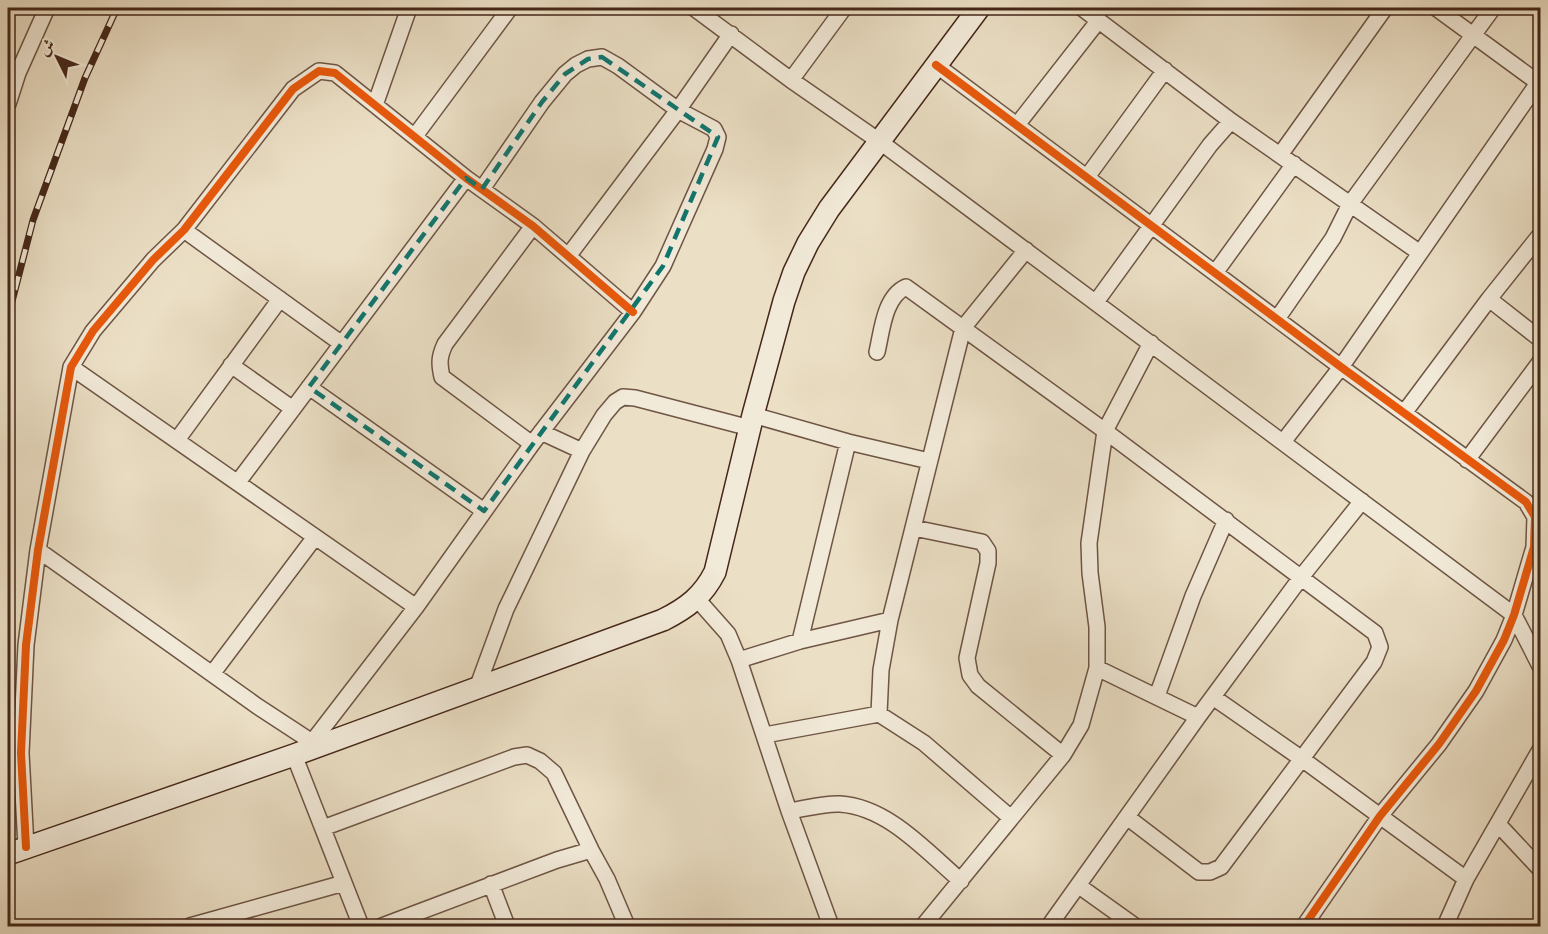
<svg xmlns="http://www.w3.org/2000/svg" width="1548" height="934" font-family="'Old Standard TT',Amiri,serif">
<rect width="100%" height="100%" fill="#ebdfc5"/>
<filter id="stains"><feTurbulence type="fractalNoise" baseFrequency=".00333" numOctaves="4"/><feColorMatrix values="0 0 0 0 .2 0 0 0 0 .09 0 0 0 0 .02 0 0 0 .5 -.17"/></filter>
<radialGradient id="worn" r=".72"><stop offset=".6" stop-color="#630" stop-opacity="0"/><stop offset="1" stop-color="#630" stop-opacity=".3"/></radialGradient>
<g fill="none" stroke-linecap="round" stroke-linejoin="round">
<!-- minor casing -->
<g stroke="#6e5544" stroke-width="18">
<path id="minor" d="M694 8 791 80 879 141 1514 615 1540 666
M1082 8 1231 121 1420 253
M1436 8 1540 84
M936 65 1341 367 1526 502 1535 517 1534 547 1514 615 1504 640 1476 691 1439 744 1380 816 1304 926
M791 80 844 8
M8 104 18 73 47 8
M375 105 409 8
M1017 125 1099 20
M415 136 510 8
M1280 155 1385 8
M1087 177 1165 70
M184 230 342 344
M569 255 678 110 731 34
M1215 273 1294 164
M1489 299 1540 339
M1096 302 1210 145 1231 121
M1277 319 1333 238 1350 204 1493 8
M877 352C882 331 884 297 906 287L1105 431 1375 633 1380 647 1374 662 1221 867 1210 872H1199L1127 817
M231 365 293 409
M71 367 416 607
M309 387 484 511
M1404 413 1489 299 1540 235
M753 415 848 442 929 461
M541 432 582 451
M177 440 280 299
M1283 442 1341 367 1540 80
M532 444 442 377C439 363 439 357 445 344L533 226
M1467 460 1540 362
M238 482 466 178
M914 528 982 542 988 551V563L967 658 970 675 978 686 1063 755
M38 550 257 706 312 742
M697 599 728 634 739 660 789 811 831 926
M800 641 848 442
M739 660 800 641 890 620
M1097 668 1198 717
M212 674 315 537
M477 688 506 609 582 451 604 415 615 402 623 397 635 398 750 428
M1157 696 1193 596 1226 520
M1213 697 1302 759 1466 879
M879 714 881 670 890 620 963 328 1026 250
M765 735 879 714 924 743 1011 818
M306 750 416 607 532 444 633 312 663 266 715 149 718 137 714 129 678 110 618 66 602 57 588 59 576 65 565 74 542 102 482 189
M294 755 361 926
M789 811C805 809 824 803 840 804 888 807 926 851 961 881
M1498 824 1540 869
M323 828 514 757 527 755 540 761 554 773 591 850 607 879 627 926
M26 847 21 753 26 645 38 550 71 367 93 331 153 260 184 230 293 89 319 71 335 73 466 178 533 226 633 312
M491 884 507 926
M1079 886 1135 926
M190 926 344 883
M382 926 557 860 591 850
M923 926 1063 755 1081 725 1097 668V627L1090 573 1089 543 1105 431 1151 343
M1049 926 1198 717 1302 576 1362 501
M1445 926 1466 879 1540 750"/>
</g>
<!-- secondary casing -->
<g stroke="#452719" stroke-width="24">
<path id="secondary" d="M8 854 294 755 663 620C687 608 703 596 715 572L753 415 784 301 794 272 808 243 829 209 979 8"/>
</g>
<!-- minor -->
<use href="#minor" stroke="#f2ead9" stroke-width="15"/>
<!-- secondary -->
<use href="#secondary" stroke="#f2ead9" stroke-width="21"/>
<!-- rail casing -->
<g stroke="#452719" stroke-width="7">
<path id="rail" d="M8 317 33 220 85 78 117 8"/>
</g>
<!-- rail -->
<use href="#rail" stroke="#f2ead9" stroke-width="4.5" stroke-dasharray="14" stroke-linecap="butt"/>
<!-- cycleway casing -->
<g stroke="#f2ead9" stroke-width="11">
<path id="cycleway" d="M936 65 1341 367 1526 502 1535 517 1534 547 1514 615 1504 640 1476 691 1439 744 1380 816 1304 926
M26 847 21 753 26 645 38 550 71 367 93 331 153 260 184 230 293 89 319 71 335 73 466 178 533 226 633 312"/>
</g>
<!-- cycleway -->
<use href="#cycleway" stroke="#e8590c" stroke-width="8"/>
</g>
<!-- marked area -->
<path fill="none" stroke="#0f766e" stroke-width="4.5" stroke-dasharray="12 8" stroke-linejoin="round" d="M602 57 718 137 663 266 484 511 309 387 466 178 482 189 542 102 565 74 588 59Z"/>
<!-- margin -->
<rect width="1548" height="934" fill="none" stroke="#ebdfc5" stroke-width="30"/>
<rect x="9" y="9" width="1530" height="916" fill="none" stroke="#452719" stroke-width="3"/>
<rect x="15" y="15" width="1518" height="904" fill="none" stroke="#452719" stroke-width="1.5"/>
<!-- north arrow -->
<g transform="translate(57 57) rotate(313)" stroke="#f2ead9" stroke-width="4.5" paint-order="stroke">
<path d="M0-4.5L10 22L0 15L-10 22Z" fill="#452719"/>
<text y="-9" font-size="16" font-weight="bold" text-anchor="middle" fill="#452719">ش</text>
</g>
<rect width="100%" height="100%" filter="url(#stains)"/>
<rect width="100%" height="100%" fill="url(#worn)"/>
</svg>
